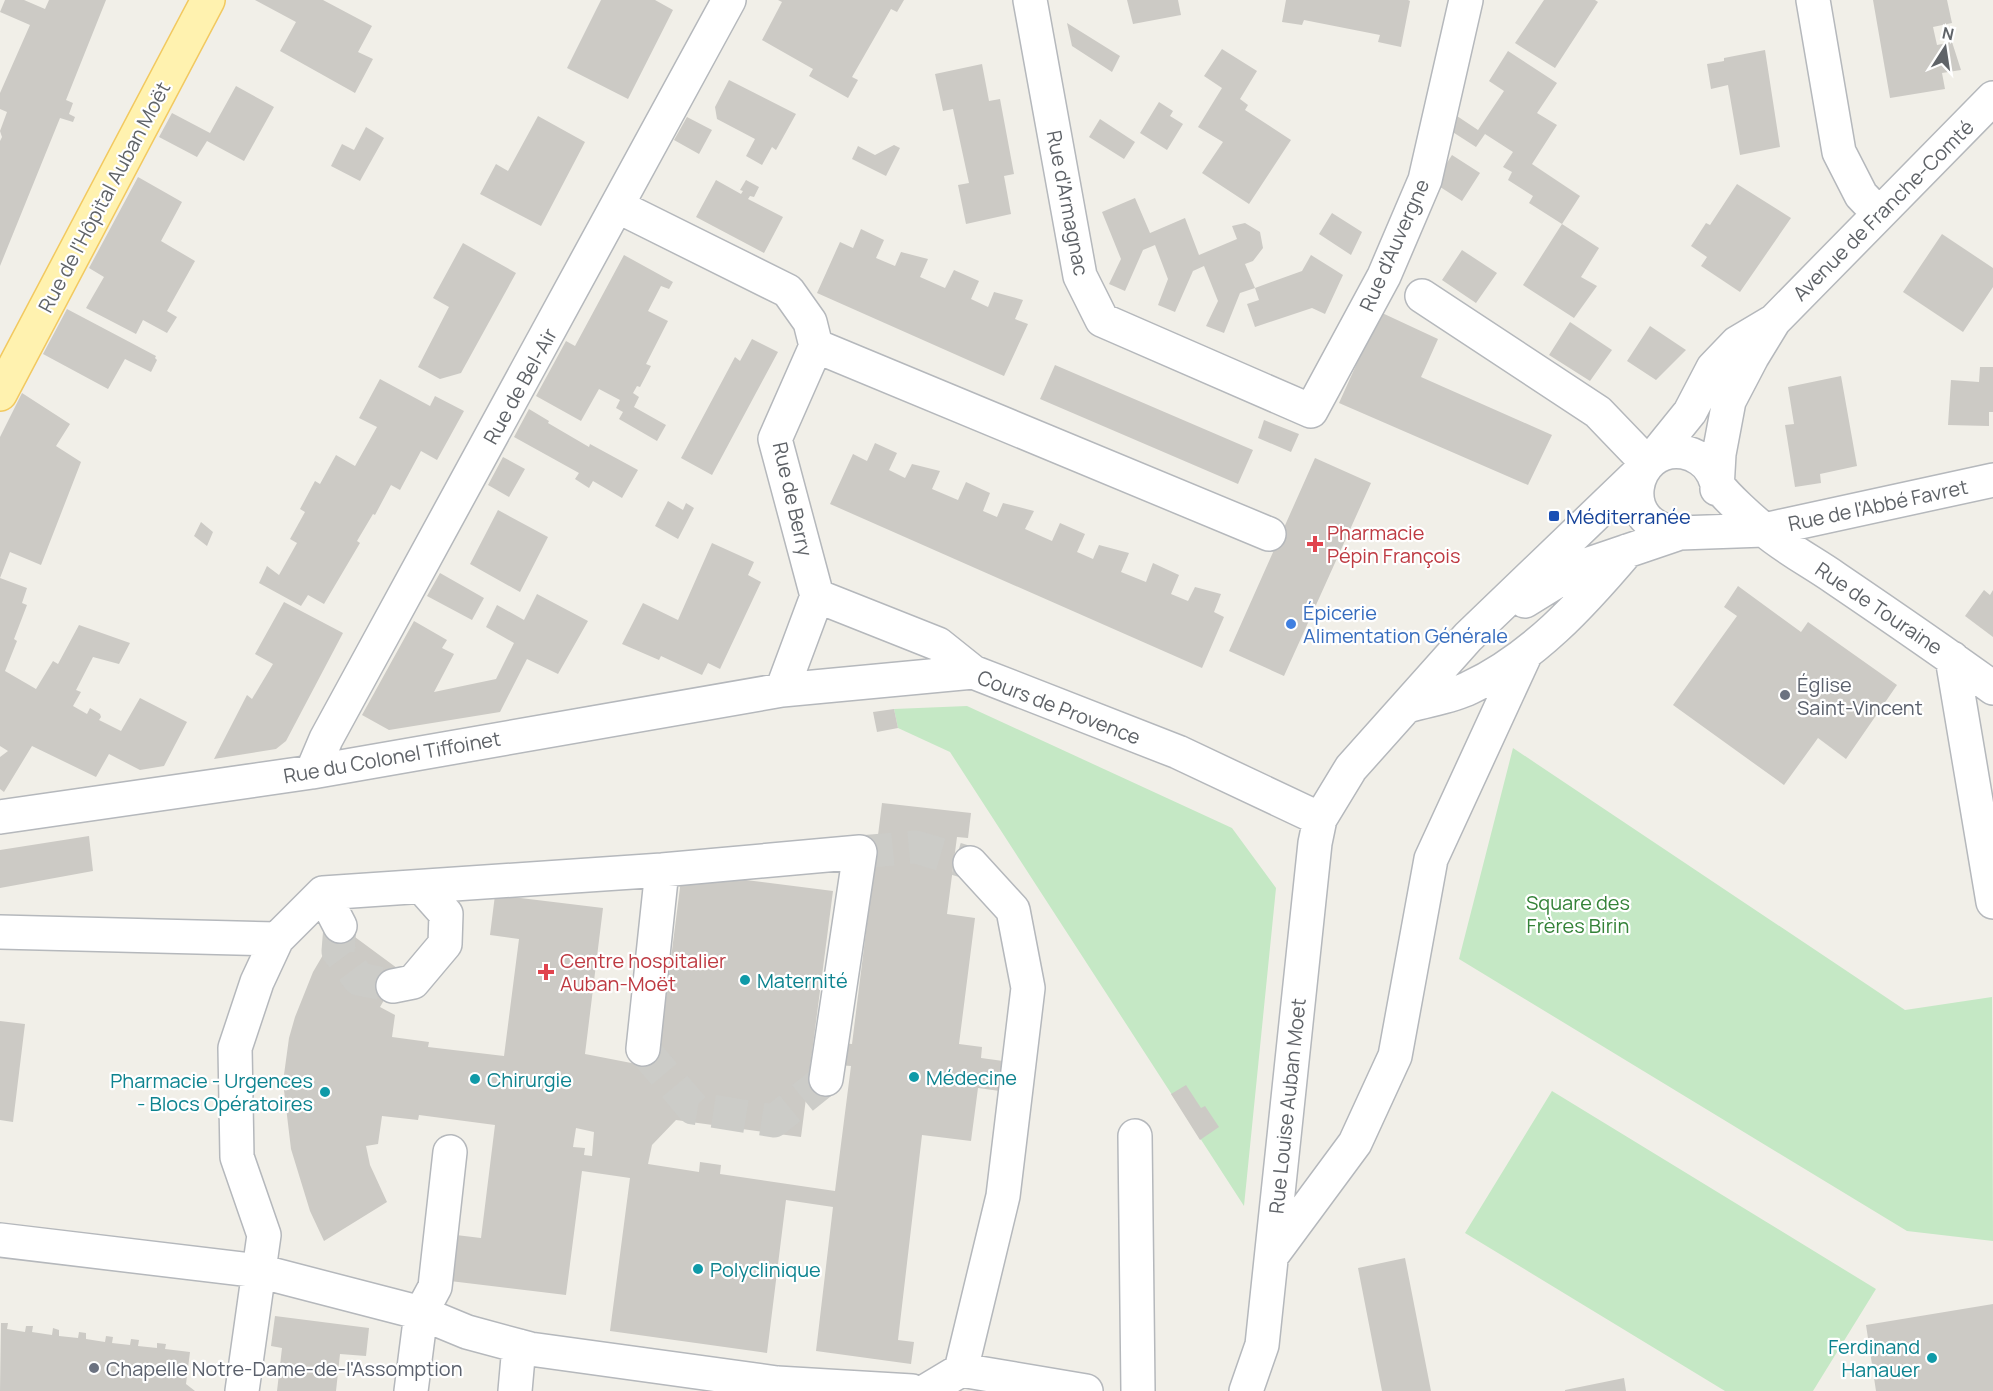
<svg xmlns="http://www.w3.org/2000/svg" width="1993" height="1391" font-family="Manrope,sans-serif">
<rect width="100%" height="100%" fill="#f1efe8"/>
<!-- green -->
<path fill="#c5e8c5" d="M967 706 1232 828 1276 888 1244 1206 950 752 898 728 894 709Z
M1513 748 1905 1010 1992 997 1993 1241 1907 1231 1459 959Z
M1552 1091 1876 1289 1813 1391H1725L1465 1233Z"/>
<!-- building -->
<path fill="#cccac5" fill-rule="evenodd" d="M5 0H24L45 9 49 0H106L66 100 73 103 69 114 75 117 73 122 60 118 0 266V141L2 137 0 131 7 112 0 109V93L30 25 0 12Z
M255 0H323L372 26 358 52 373 59 355 93 280 51 296 22Z
M601 0H655L673 10 628 99 567 68Z
M778 0H904L897 12 891 9 852 77 858 80 848 98 809 76 813 69 762 40 782 2Z
M1127 0H1178L1181 15 1133 24Z
M1286 0H1408L1410 1 1401 47 1378 42 1380 35 1304 20 1302 25 1282 22Z
M1544 0H1595L1598 2 1555 68 1515 43Z
M1873 0H1947L1952 23 1933 27 1937 45 1952 42 1961 70 1942 73 1945 89 1890 98Z
M1067 23 1120 56 1112 72 1072 46Z
M1222 49 1257 71 1240 99 1248 105 1245 110 1291 140 1249 204 1202 173 1223 142 1198 127 1222 88 1204 76Z
M1765 50 1780 147 1740 155 1728 85 1711 89 1707 64 1724 61V58Z
M1508 51 1557 83 1537 113 1557 125 1532 164 1580 196 1562 224 1529 203 1533 196 1508 180 1512 172 1503 167 1513 152 1485 134 1476 147 1448 129 1457 116 1478 130 1504 91 1489 81Z
M982 64 989 101 1000 99 1014 174 1004 176 1011 214 966 224 958 185 969 183 953 109 943 111 935 74Z
M729 80 796 114 776 150 772 147 762 165 746 156 755 139 717 119 715 107Z
M236 86 274 107 244 161 207 141 197 157 159 137 172 113 210 133Z
M1159 102 1173 111 1170 116 1183 124 1167 150 1140 133Z
M538 116 585 142 541 226 480 194 496 164 508 171Z
M687 117 712 130 699 154 674 140Z
M1100 119 1135 142 1124 159 1089 137Z
M366 127 384 138 360 181 331 166 342 144 354 150Z
M894 145 900 148 886 176 852 159 858 146 875 155Z
M1452 155 1480 173 1462 201 1434 183Z
M138 177 182 202 161 241 195 261 167 311 177 317 167 333 143 320 136 334 86 308 104 277 89 268Z
M716 180 741 194 743 191 740 190 746 180 759 187 754 197 750 196 748 199 783 217 764 253 696 217Z
M1737 184 1791 218 1740 292 1701 266 1707 257 1691 246 1706 223 1710 225Z
M1135 198 1150 233 1185 218 1199 255 1237 239 1232 226 1245 223 1260 232 1263 248 1253 261 1245 264 1255 288 1240 293 1224 333 1206 326 1218 301 1204 266 1193 271 1175 312 1158 305 1168 279 1155 245 1143 250 1125 291 1109 284 1121 259 1102 212Z
M1332 213 1362 232 1351 255 1319 234Z
M1562 224 1599 248 1581 277 1597 286 1574 318 1523 285Z
M861 229 884 240 876 258 895 266 901 252 928 259 920 277 945 288 954 270 979 281 971 299 988 307 994 292 1023 300 1015 319 1028 324 1004 376 817 293 840 242 853 248Z
M1942 234 1993 268V287L1963 332 1903 292Z
M463 243 516 273 461 373 440 379 418 367 449 307 433 298Z
M1462 250 1497 273 1476 303 1442 280Z
M624 255 673 282 669 289 661 286 648 311 668 321 646 364 651 366 640 387 637 386 633 393 639 397 634 407 666 425 657 441 619 419 623 412 616 408 620 400 599 389 581 421 536 396 566 341 575 346Z
M1311 255 1343 275 1325 314 1312 308 1255 327 1247 304 1259 300 1255 288 1302 271Z
M67 309 156 356 155 358 157 360 151 372 125 359 108 389 43 354Z
M1380 312 1438 339 1421 377 1552 435 1528 485 1339 403Z
M1570 322 1612 350 1590 381 1549 355Z
M1650 326 1686 350 1656 380 1627 361Z
M752 339 778 352 712 475 681 458 735 357 740 361Z
M1055 365 1253 450 1238 484 1040 399Z
M1980 367H1993V412H1989V426L1948 425 1951 380 1979 382Z
M1841 376 1857 466 1820 474 1821 483 1795 487 1785 425 1794 424 1788 387Z
M380 379 430 406 435 396 464 411 437 460 421 451 400 490 391 485 375 515 373 514 357 541 360 543 324 604 308 595 301 606 259 583 267 566 279 575 297 543 290 539 305 512 300 509 315 481 320 484 336 455 355 466 377 427 359 418Z
M22 393 70 424 56 446 81 462 41 565 10 552 0 578 27 588 22 603 27 605 14 639 17 641 5 671 36 689 53 661 58 664 79 625 130 643 119 664 93 657 76 690 81 692 73 706 87 714 90 708 100 714 101 717 99 720 121 731 140 698 187 722 164 766 140 770 109 754 96 777 32 746 4 792 0 789V757L8 751 0 746V437Z
M529 409 549 421 548 423 589 447 590 444 638 470 622 498 593 481 589 488 575 479 579 473 514 437Z
M1264 420 1299 434 1291 452 1258 438Z
M875 443 897 453 889 470 905 478 912 464 940 471 932 489 958 500 966 482 990 493 983 511 997 517 1003 503 1034 511 1025 529 1052 541 1060 523 1085 534 1077 552 1093 559 1099 545 1129 553 1121 572 1146 582 1153 563 1179 575 1171 594 1188 601 1195 587 1221 594 1214 612 1224 617 1202 668 830 504 853 454 867 461Z
M503 457 525 469 509 497 488 485Z
M1315 458 1371 483 1284 676 1229 651Z
M668 501 683 510 686 503 694 508 678 539 655 526Z
M498 510 548 537 520 592 470 564Z
M201 522 213 532 207 546 194 536Z
M712 543 754 562 748 575 761 582 720 669 708 663 702 675 661 656 659 660 622 644 643 603 678 620Z
M440 573 484 598 472 620 427 596Z
M1738 586 1801 632 1808 622 1897 685 1846 759 1818 738 1784 785 1673 705 1737 616 1724 607Z
M1984 590 1990 595 1993 590V637L1965 616Z
M537 594 588 621 558 674 527 659 500 712 389 730 362 715 414 621 447 640 442 648 454 654 434 692 496 679 514 643 486 627 497 605 524 620Z
M284 602 343 633 286 741 276 749 214 759 247 695 252 699 273 664 255 654Z
M894 709 898 728 877 732 873 712Z
M882 803 971 813 968 838 957 837 947 914 975 918 959 1044 982 1047 981 1058 1025 1064 1021 1094 978 1088 971 1141 922 1135 898 1340 914 1342 911 1364 816 1351 833 1207 786 1200 767 1353 610 1331 630 1178 582 1171 566 1295 450 1281 456 1235 481 1238 495 1125 419 1115 418 1120 382 1116 378 1144 366 1146 370 1165 387 1202 324 1241 310 1211 291 1149 283 1082 289 1038 295 1017 313 972 340 926 401 971 380 1007 395 1015 392 1037 429 1042 428 1047 504 1056 519 939 490 935 495 895 603 908 585 1054 657 1068 682 872 833 891 801 1137 676 1120 652 1145 648 1164 699 1172 700 1162 721 1165 720 1174 835 1191 851 1066 838 1065 840 1043 852 1044ZM576 1128 594 1132 592 1156 584 1155 585 1148 573 1147Z
M89 836 93 871 0 888V850Z
M0 1021 25 1024 13 1122 0 1120Z
M1186 1085 1201 1108 1205 1106 1219 1127 1200 1140 1171 1094Z
M1405 1258 1431 1391H1382L1358 1268Z
M1993 1304V1391H1876L1866 1325Z
M275 1316 369 1328 366 1356 340 1354 336 1391H277L282 1348 271 1346Z
M1 1323H8L7 1329 25 1332 26 1326H33L32 1332 52 1335 53 1328 59 1330V1336L78 1338 79 1332 86 1333V1339L105 1342 106 1336 113 1337 112 1343 130 1345 131 1339 139 1340 138 1346 157 1348V1343L166 1344 165 1349 190 1352 186 1384 195 1391H0Z
M1624 1378 1626 1391H1565V1390Z"/>
<g fill="none" stroke-linecap="round" stroke-linejoin="round">
<!-- minor-tunnel -->
<path stroke="#ccccc8" stroke-width="33" stroke-dasharray="33 16" stroke-linecap="butt" d="M860 852 916 847 970 863
M340 926 338 951 359 979 393 986
M643 1049 693 1108 774 1121 826 1079"/>
<!-- minor casing -->
<g stroke="#b5b8bc" stroke-width="36">
<path id="minor" d="M1030 0 1080 276 1102 320 1311 411 1384 276 1425 180 1466 0
M1813 0 1839 152 1861 195 1879 214
M617 206 788 291 810 322 816 346 775 439 817 596 782 690
M1422 296 1598 412 1648 464
M816 346 1269 534
M1993 480 1764 530 1680 533C1613 528 1632 444 1683 452 1695 454 1707 462 1712 472 1715 476 1715 481 1718 485 1725 496 1752 520 1763 529 1785 548 1812 562 1835 578 1888 614 1941 650 1993 688
M1717 489 1719 454 1729 401 1752 357 1774 321 1993 98
M817 596 938 644 973 672
M1525 601 1580 567 1683 532
M1952 658 1993 902
M1408 706C1427 700 1451 697 1469 688 1533 658 1582 604 1627 551
M312 772 326 739 729 0
M0 817 312 772 782 690 973 672 1178 752 1320 819
M323 893 340 926
M0 932 277 939
M393 986 413 982 445 944 446 914 422 887
M643 1049 662 870
M1135 1136 1138 1391
M0 1240 259 1271 421 1313 467 1332 530 1349 777 1383 912 1391
M1273 1254 1355 1143 1395 1056 1431 859 1525 655
M961 1370 1003 1196 1028 988 1013 910 970 863
M242 1391 264 1235 237 1157 235 1048 257 982 277 939 323 893 662 870 860 852 826 1079
M411 1391 421 1313 435 1287 450 1152
M515 1391 519 1346
M926 1391 961 1370 1086 1391
M1246 1391 1262 1345 1315 843 1320 819 1351 768 1468 637 1648 464 1690 412 1713 368 1737 343 1774 321"/>
</g>
<!-- major casing -->
<g stroke="#f2c960" stroke-width="36">
<path id="major" d="M0 394 208 0"/>
</g>
<!-- minor -->
<use href="#minor" stroke="#fff" stroke-width="33"/>
<!-- major -->
<use href="#major" stroke="#fff2af" stroke-width="33"/>
</g>
<!-- markers -->
<rect fill="#1a4fb4" stroke="#fff" stroke-width="2" x="1548" y="510" width="12" height="12" rx="3"/>
<g fill="#e0444e" stroke="#fff" stroke-width="2">
<path d="M1312 535h6v6h6v6h-6v6h-6v-6h-6v-6h6z"/>
<path d="M543 963h6v6h6v6h-6v6h-6v-6h-6v-6h6z"/>
</g>
<circle fill="#3f7fe0" stroke="#fff" stroke-width="2" cx="1291" cy="624" r="6"/>
<g fill="#6b7280" stroke="#fff" stroke-width="2">
<circle cx="1785" cy="695" r="6"/>
<circle cx="94" cy="1368" r="6"/>
</g>
<g fill="#0f9aa8" stroke="#fff" stroke-width="2">
<circle cx="745" cy="980" r="6"/>
<circle cx="914" cy="1077" r="6"/>
<circle cx="475" cy="1079" r="6"/>
<circle cx="325" cy="1092" r="6"/>
<circle cx="698" cy="1269" r="6"/>
<circle cx="1932" cy="1358" r="6"/>
</g>
<g text-anchor="middle" dominant-baseline="central" stroke-width="4.5" stroke-linejoin="round" paint-order="stroke">
<!-- street labels -->
<g font-size="20" fill="#5f6368" stroke="#fff">
<text transform="translate(104 197) rotate(-62)">Rue de l'Hôpital Auban Moët</text>
<text transform="translate(1068 203) rotate(79)">Rue d'Armagnac</text>
<text transform="translate(1883 210) rotate(-45)">Avenue de Franche-Comté</text>
<text transform="translate(1394 245) rotate(-66)">Rue d'Auvergne</text>
<text transform="translate(520 386) rotate(-61)">Rue de Bel-Air</text>
<text transform="translate(793 499) rotate(77)">Rue de Berry</text>
<text transform="translate(1878 505) rotate(-12)">Rue de l'Abbé Favret</text>
<text transform="translate(1879 608) rotate(34)">Rue de Touraine</text>
<text transform="translate(1059 707) rotate(21)">Cours de Provence</text>
<text transform="translate(392 757) rotate(-10)">Rue du Colonel Tiffoinet</text>
<text transform="translate(1287 1106) rotate(-84)">Rue Louise Auban Moet</text>
</g>
<!-- transit labels -->
<g font-size="20" fill="#164399" stroke="#fff" text-anchor="start">
<text x="1566" y="516">Méditerranée</text>
</g>
<!-- health labels -->
<g font-size="20" fill="#be3a42" stroke="#fff" text-anchor="start">
<text x="1327" y="532">Pharmacie<tspan x="1327" dy="23">Pépin François</tspan></text>
<text x="560" y="960">Centre hospitalier<tspan x="560" dy="23">Auban-Moët</tspan></text>
</g>
<!-- shop labels -->
<g font-size="20" fill="#366cbe" stroke="#fff" text-anchor="start">
<text x="1303" y="612">Épicerie<tspan x="1303" dy="23">Alimentation Générale</tspan></text>
</g>
<!-- worship labels -->
<g font-size="20" fill="#5b616d" stroke="#fff" text-anchor="start">
<text x="1797" y="684">Église<tspan x="1797" dy="23">Saint-Vincent</tspan></text>
<text x="106" y="1368">Chapelle Notre-Dame-de-l'Assomption</text>
</g>
<!-- park labels -->
<g font-size="20" fill="#348238" stroke="#fff">
<text x="1578" y="902">Square des<tspan x="1578" dy="23">Frères Birin</tspan></text>
</g>
<!-- culture labels -->
<g font-size="20" fill="#0d838f" stroke="#fff" text-anchor="start">
<text x="757" y="980">Maternité</text>
<text x="926" y="1077">Médecine</text>
<text x="487" y="1079">Chirurgie</text>
<text x="313" y="1080" text-anchor="end">Pharmacie - Urgences<tspan x="313" dy="23">- Blocs Opératoires</tspan></text>
<text x="710" y="1269">Polyclinique</text>
<text x="1920" y="1346" text-anchor="end">Ferdinand<tspan x="1920" dy="23">Hanauer</tspan></text>
</g>
</g>
<!-- north arrow -->
<g transform="translate(1945 48) rotate(12)" stroke="#ffffff" stroke-width="4.5" paint-order="stroke">
<path d="M0-4.5L10 22L0 15L-10 22Z" fill="#5f6368"/>
<text y="-9" font-size="16" font-weight="bold" text-anchor="middle" fill="#5f6368">N</text>
</g>
</svg>
